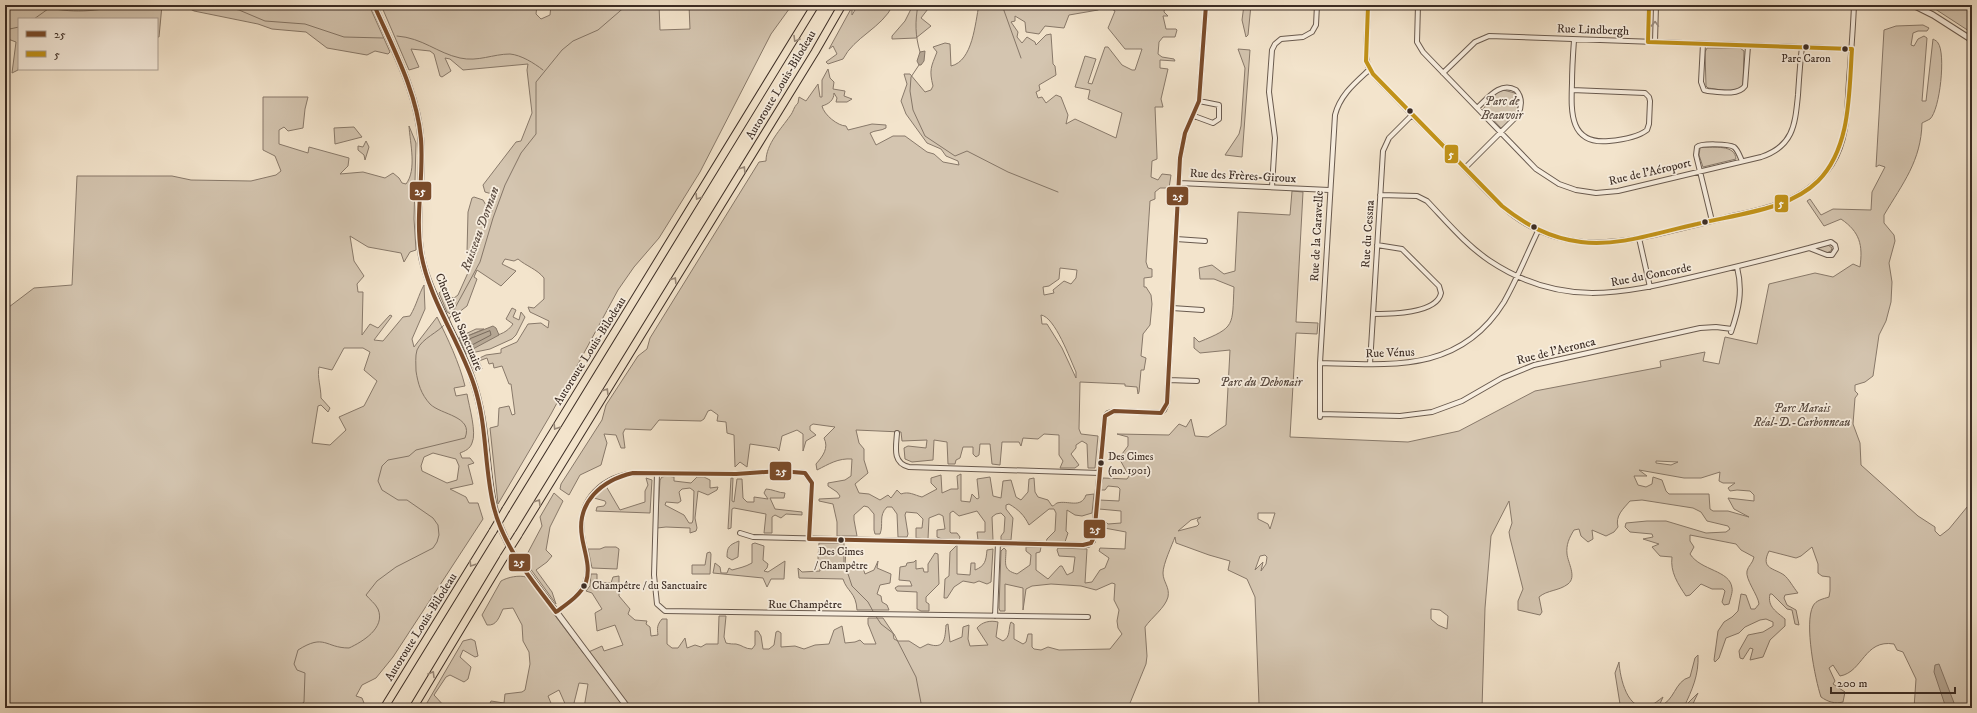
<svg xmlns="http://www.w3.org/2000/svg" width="1977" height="713" font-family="'IM FELL DW Pica',serif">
<rect width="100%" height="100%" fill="#f3e4cc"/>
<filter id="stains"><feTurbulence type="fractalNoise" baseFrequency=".005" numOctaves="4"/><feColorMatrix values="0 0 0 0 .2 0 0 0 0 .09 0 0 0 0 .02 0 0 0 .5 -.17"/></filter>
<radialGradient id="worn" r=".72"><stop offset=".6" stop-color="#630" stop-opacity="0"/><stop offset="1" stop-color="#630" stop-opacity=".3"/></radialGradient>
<!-- green -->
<path fill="#d4c5b0" stroke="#88796a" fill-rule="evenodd" d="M5 5H162L159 37H157V19H19V64L18 70 12 73 16 42 8 39 5 42Z
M183 5H343L347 7H362L363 5H369L390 52 388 54 375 51 367 55 327 48 306 32 272 29 258 24 194 11Z
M381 5H511L513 7 537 5 536 14 541 19 550 15 551 5H659L660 30 690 29 689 5H792L771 34 700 172 659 238 634 267 618 290 551 414 498 504 490 428 498 426 499 408 509 406 512 415 515 414 511 384H509L502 366 494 368 493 363 489 364 487 358 479 361 482 369 475 372 471 362 486 355 501 353V349L517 342 528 324 541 323 548 328 549 321 530 312 528 307 534 308 544 299V278C537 269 526 266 518 259L514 261 505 259 502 264 516 271 501 286 477 270 474 277 477 279 467 306 454 316 447 312 439 293 443 289 451 297 454 298 458 295 471 266 472 248 467 252 468 212 472 198 474 197 483 200 491 214 495 198 492 194 485 192 483 185 516 142 521 141 532 113 527 70 528 64 463 70 450 59 445 58 451 71 442 77 440 76 434 54 430 51 411 49 419 67 409 70Z
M858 5H893C882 28 854 37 843 59L828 64 826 62 837 54 833 46 829 49 852 7V15Z
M913 5H931L921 18 931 26 916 38 892 39V36L905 21Z
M979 5H1165L1164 12 1168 16H1163L1166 29H1176L1177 30 1175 37H1163L1159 42 1158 54 1162 57 1174 59 1175 61 1160 60V68L1168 69 1161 99 1163 107H1155L1157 156V159L1152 161 1151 177 1158 180 1162 174 1171 175 1169 188H1160L1155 192V199L1150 201 1146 262 1148 268 1152 269V277L1144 278V287H1146L1151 295 1152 304 1150 325 1143 334 1141 356 1146 358 1144 370H1141L1139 392 1138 394 1137 387 1125 386V384L1080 382 1079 429 1081 434 1098 436 1095 468H1088L1087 444 1082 441 1076 445V448L1071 454 1079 465 1075 468H1060L1063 461 1059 455V435L1044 434 1038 439 1023 438 1021 446 1019 442H1002L1000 465 992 464 990 444H980L979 455 976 457 973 454V447H963L960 458 956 460 955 464H948L947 442 934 440 933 460 912 462 905 459 904 448 908 446 926 448 927 440 902 441 901 432 856 430 859 443 864 449V460L868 473 855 484 859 493 869 494 880 500 888 495 891 498 897 490 901 494C909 491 914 495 922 497L937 489 931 483V478L941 475 942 493 951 489H958L957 476 961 474V501L970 502 972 494 977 499 979 498 977 479 990 477 993 496 1001 498 1003 481 1011 480 1016 497 1021 500 1028 492 1029 479 1034 478 1035 492 1038 497 1048 500 1052 506C1054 506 1055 504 1057 503 1068 500 1081 509 1086 495L1094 494 1092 513 1082 516 1075 515 1067 510 1066 531 1068 533 1065 542H1046L1047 539 1055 531 1056 513 1054 509H1049L1029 525C1024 515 1019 510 1009 504L1006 505V509L1013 518 1011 540H1001V536L1004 532 1005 517 1001 513 996 514 992 517 993 540H978L977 532H985V522L977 511 959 516 953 511 950 513V532L951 533H957L960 537 959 540 942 539 937 537V530L945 529 943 516 939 514 929 518 928 539 916 538V528H922L923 519 917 513 906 512 905 515 908 534 907 537H898L897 514 892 507H887C878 516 884 524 880 534H875L874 530V514L868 507 864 506 854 515V520L857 536H837V522L833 504 819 501V499L839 498 840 496 837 492 828 486V483L845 480 851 476 852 459C838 458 829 464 817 470L816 464C823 456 829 448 824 438L835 427 813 424 810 426V430L816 435 806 441 803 451V434L797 430 782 436 779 451 777 448 750 444 747 467 740 462 735 467 734 435 727 433 726 422 717 421 718 415 711 410 708 411 704 419 701 421 659 420 651 430 625 429 623 433 625 448H621L616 435 604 434 607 443 601 465 580 475 569 495 560 489 561 484 602 420 606 405 638 356 647 349 650 338 759 162 766 161C766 144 781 129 790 116 794 111 793 108 798 103L799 97 806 101 818 84 820 97H822V80L828 69 830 78 834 82 833 89 845 91 844 96 852 99 847 102H836L837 98 834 93C834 100 829 104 822 106 824 115 838 126 846 126L848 130 872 124 886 125V128C881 131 875 130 870 133L876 145 893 136H905L927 152 934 154 943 162 959 165 958 161 946 156 941 149 927 143 906 114 901 101 907 84 904 74H910L925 92 931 90 933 86C929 70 931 67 937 52L933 47 945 43 950 44 951 66C973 61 975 23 979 5ZM1106 5 1115 11 1108 28 1125 49H1142L1135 70H1132L1122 65 1108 47H1105L1092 84 1088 83 1096 59 1085 56 1075 87 1090 90 1088 99 1122 113 1116 138 1075 119 1066 124 1068 115 1061 97 1056 95 1046 103 1042 97 1038 98 1036 92 1040 90 1039 85 1056 75 1055 66 1053 64 1051 34 1046 35 1036 45 1035 42 1027 37 1022 43 1017 37 1018 32 1011 22 1015 21V16L1025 22 1026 32 1039 34 1045 26 1064 28 1069 15 1098 10ZM1060 268 1077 270 1076 278 1071 284 1064 281 1053 290 1054 293 1044 295 1043 287 1049 286 1059 279ZM1041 315C1055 317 1070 359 1076 372V378L1062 348 1047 324H1042Z
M1244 5H1251L1248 35 1246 37 1242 20Z
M1929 5H1972V33Z
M1923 25 1929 28 1927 31H1918L1913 33 1911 45 1914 46 1918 39 1924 36 1927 38 1922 101H1926L1933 39C1935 40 1938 42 1938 43 1946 53 1940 110 1930 119 1928 120 1924 122 1922 123 1921 161 1903 183 1884 215V223L1894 235 1895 241 1889 263 1892 282 1891 302 1886 321 1879 335 1873 376 1865 382 1855 385V391L1858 394 1855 398 1853 424 1860 443 1861 465 1918 516 1935 527V531L1940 536 1949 529 1972 501V708H1914L1916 679 1903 652 1897 650 1894 644C1864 639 1863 672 1840 676L1833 665 1829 668 1835 681 1833 684 1845 692 1843 702C1835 704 1828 702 1821 697 1815 679 1804 623 1813 606 1816 600 1823 599 1829 597L1830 591V577L1822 576 1818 573V564L1812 547 1801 556 1796 558 1769 551C1760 569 1774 568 1784 575 1789 579 1793 587 1798 593L1785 595 1784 598 1787 605 1796 610 1799 625 1795 624 1792 610 1787 609 1772 594H1770C1767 607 1777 612 1785 619V626L1770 640 1763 657 1750 660 1753 649 1750 648 1743 659 1740 658 1739 651 1748 635 1763 632 1773 626V622L1766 619 1760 620 1745 627 1739 633 1726 638 1719 658 1715 662 1714 660 1718 631 1724 622 1732 617 1738 611 1741 594 1746 595 1751 609H1755L1759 604C1758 595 1745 579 1747 571 1748 566 1753 563 1754 557L1741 550 1736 544 1690 535V541L1694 547 1690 554C1701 571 1730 570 1732 588 1733 592 1730 599 1729 604L1724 605 1722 602 1725 591 1723 589H1712L1701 584 1690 595 1686 596C1678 584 1670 572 1672 557L1660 556 1652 547 1659 544 1643 539 1653 537 1652 534 1630 532 1625 527 1626 523 1647 521H1666L1706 533 1726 532 1730 529 1728 526 1707 521 1701 512 1693 508 1642 500 1630 501C1623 509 1615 516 1618 527L1614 532 1606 536 1592 530 1593 539 1588 542 1581 536 1579 529 1574 530C1569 538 1566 545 1567 554 1568 563 1577 577 1568 584 1559 591 1547 590 1539 597L1542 612 1540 615 1518 610V601L1523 589 1510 538 1509 532 1512 523 1509 501 1491 536 1485 608 1482 708H1256L1259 704 1255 597 1247 579 1228 570 1230 561 1209 555 1176 543 1175 537C1172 545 1163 564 1163 573 1163 582 1170 587 1168 597 1165 608 1152 617 1145 627L1147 656 1146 664 1128 708H584L588 684 579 683 573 707 566 706 559 690 548 696 553 708H488L491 701 504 703 505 694 522 692 525 690 530 664 529 652 523 641 522 625 513 608 503 609C499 617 497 626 487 625L482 615 501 581C508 577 519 575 526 577L584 654 602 646 604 651 623 645 615 625 597 631 595 613 602 609 592 593 586 591 590 586 591 574H597V582L611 583 613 577 619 576V596L630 609 628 614 635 620 647 621 646 624 650 627 651 636 658 635C657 628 657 625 662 619H667V644L672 648H678L685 638 687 648 695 645 701 647 706 644H718L719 616H726L724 637 726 643C730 644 733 644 736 644 742 645 745 649 752 649L755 645V631H758L761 636 763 649H769L774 645 776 632 778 631 781 633V647L795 646 804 649 815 645 829 644 834 630 842 626 845 643 855 642 860 640 864 644H876L868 624V618H883L893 633 894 639 898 641H909L920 648 928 644C945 650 945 638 946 625L948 624 950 642 962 637 963 627 969 625 968 639 970 646 988 645 977 628C982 622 990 620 998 622L996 637 1003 641C1011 637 1008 628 1011 622L1014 624V639L1023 644 1026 642 1028 634H1032V647L1034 649 1041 650 1048 647 1059 650 1110 649 1122 634 1118 628 1117 621 1119 610 1114 600 1115 584 1112 583 1096 590 1081 586 1051 584 1032 586 1026 589 1023 610V588L1005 584V611H1000L999 608 1001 551 1004 548 1006 550C1006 563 1002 570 1017 574L1030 565 1031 555 1026 551V547H1041L1040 552 1036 553V570L1048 579 1060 566H1062L1067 575 1073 572 1075 557 1059 556 1057 550 1058 548 1087 549 1085 583 1092 582 1100 570 1105 568 1109 558 1099 551 1100 548 1125 549 1126 532 1099 527 1100 522H1106L1108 524 1121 523V511L1099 509V500L1119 501 1120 489 1118 487 1108 486 1105 490H1100L1103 478 1127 479 1129 476 1119 458 1128 446V437L1117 434 1169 435 1179 424 1186 427 1191 419 1195 436 1208 437 1226 425 1230 350 1200 353 1194 348V337L1199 342C1236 327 1232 326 1234 287L1214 279H1200L1199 268 1212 265 1224 274 1235 271 1238 212 1290 215 1292 191 1303 192 1296 322 1318 323 1317 334 1296 333 1290 437 1408 442 1459 431 1535 391 1661 367 1660 361 1705 352 1703 361 1719 364 1725 337 1757 344 1769 284 1815 273 1833 277 1853 264 1860 267C1863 245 1860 232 1841 219L1824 226 1807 201 1810 199 1821 215 1833 209 1871 210 1872 192 1885 167 1879 165 1876 167 1884 30 1896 26ZM1656 461 1678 462 1671 465 1656 463ZM1639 470 1684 478H1701L1720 472 1719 481 1723 483H1735L1728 488 1730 491 1737 490 1750 491 1754 495V501L1728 498 1734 509 1749 517 1728 511H1713L1710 509 1709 494H1669L1666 491 1662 480 1653 477 1652 484 1646 487 1638 485 1634 476H1647ZM1258 513H1275L1270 529 1268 524 1258 519ZM1201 517 1197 520 1199 524 1197 526 1178 531 1191 520ZM1265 555 1267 557 1266 564 1261 571 1263 562 1255 570 1260 556ZM1431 609 1440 610 1448 616 1447 629 1438 625 1431 619Z
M1707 48H1740L1744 51 1743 85C1737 94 1717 89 1708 88L1706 86 1705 52Z
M1238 49 1250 50 1242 157 1225 155 1239 134 1241 126 1245 68Z
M1503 90 1515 93C1524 106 1513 122 1501 128L1483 109 1497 93Z
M263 97H308L305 109 303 128 288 131 284 127 279 130V144L308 153 309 147 349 158 348 166 340 174 363 172 385 178 393 173 399 178 402 183 406 184C417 170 410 143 409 126L416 143 414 219 416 250 410 252 404 262 401 253 368 247 350 236 354 261 364 276 357 284 358 292H363L362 335 370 324 378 328 390 315 392 316 374 340 383 341 403 317 410 316C417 304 418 296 424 285L425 309 412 339 414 347 437 317C448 339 459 362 465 386L454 388 456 396 467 394C469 406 477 433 472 443 470 449 465 451 460 453L462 458H470L474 463 468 465 473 484 450 489 466 497 469 503H478L483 519 393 657 376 678 362 685 356 696 362 698 366 708H5V310L34 288 72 285 77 176H172L191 180 251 181 276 175 281 171 275 156 263 150ZM344 348H363L370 352 364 370 377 381 364 406 339 417 346 430 330 445 312 443 318 406 321 405 328 412 330 408 321 398C321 387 317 377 319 367L332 370ZM433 453 456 459 459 466 457 480 447 483 422 471 421 466 424 457Z
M354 127 362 137 335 144 334 128Z
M366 141 369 147 365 160 364 155 358 150V146L363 147Z
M1702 147C1714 148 1735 144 1736 159L1703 167 1699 155 1700 148Z
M1828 245 1832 248 1831 251 1826 253 1816 250V248Z
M512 308 516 310 513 317 519 320 521 312 525 317 516 335 512 339 490 349 466 354 459 337 476 329H484L465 337C483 336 502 340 513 324L506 319Z
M667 476 674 477V481L691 483 697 477H704L710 480V488L718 487 717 490 708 495 698 491 695 518 697 528 696 531 690 533V528L666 527 657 528 660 480 662 477ZM690 488 694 491 693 520 692 523H689L684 515 665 505 666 502 678 503 681 501 679 492 682 489Z
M646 478 652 480 650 513 596 511 597 507 604 506 606 503 605 501 594 498 597 492 606 486 620 510 645 502V491L648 485Z
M731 478H733L732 501 734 502 737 479H742L743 498 747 502H754V497L768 499 764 493 766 489C772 489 779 493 785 493L784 498H770L775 509 802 512V515L786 514 781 518 775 515 772 517V533H764L766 514 734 508 732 509 731 528 728 529Z
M554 493 563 501 550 527 546 550 552 556 547 562 536 570 552 592 556 604 524 560 542 526 540 517Z
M739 541 738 557 732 560 727 557C727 547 729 545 739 541Z
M755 543 764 546 763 560 768 564 767 568 764 571 768 572 785 561 784 579H771L767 587 763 578 713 573 715 563 720 567 721 573H727L729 568 732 570C739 568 745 567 752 563V544Z
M819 543H844V570C851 569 855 566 863 568L865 574 874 570 878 561 877 568 891 574 890 583 880 585 877 594 881 596 882 602 887 605 889 610H857C856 592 847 592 843 579L799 578 798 568 802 572 820 571 818 558Z
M957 545V574L970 575 971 563H975V570C985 566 986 561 987 550L993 549 991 582 987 584 979 581 974 583 963 581 954 587 947 598H944L945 579 949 576 950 552Z
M605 547H616L619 549 617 569 592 568 588 549H600Z
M710 552 711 554 710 574H692V565H705L707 553Z
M935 553 938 554 939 584 926 597V602L929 604V611H921L917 609V592L897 591 895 588 898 586H912L910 581 899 580 900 567 906 566 907 563 914 562 916 560V569L923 568 924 572H928V564Z
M471 639 475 641 478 656 475 657 463 650 460 657 471 667 468 679 464 682 450 675 446 677 434 695 446 708H424L463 641Z
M1698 655C1699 675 1692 690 1684 707L1698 693 1691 708H1623L1620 704 1615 673 1619 662C1620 677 1627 713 1650 706 1654 704 1659 700 1663 697L1659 706C1675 702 1674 681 1690 677L1695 658Z"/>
<!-- water -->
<path fill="#b5a693" stroke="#857667" d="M925 51 924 61 921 65H919L917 61 920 52Z
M493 326 496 328 499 335 473 349H470L465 344V337Z
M1939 664 1956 708H1946L1934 672 1935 665Z"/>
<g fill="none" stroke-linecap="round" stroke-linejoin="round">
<!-- shore -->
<path stroke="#786a5c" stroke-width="1" d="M490 331 491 335 472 345 469 342 470 339Z"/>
<!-- stream -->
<path stroke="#857667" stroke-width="1" d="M38 5C64 13 93 13 120 5
M214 5 239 10 265 21 305 24 344 37 383 38
M918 5C915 22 915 35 920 52
M1002 5 1021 58
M34 19 48 9
M5 30 19 27
M397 36C423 38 437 53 460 58 478 62 493 54 510 54 521 55 534 63 543 70
M919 65 911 77 910 91 913 110 925 136 955 156 967 151 1008 172 1058 192
M449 319 480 262 493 218 505 185 521 153 536 134V82L562 50 573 41 598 30 627 5
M846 549 845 565 852 586 868 602 874 613
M875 615 881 624 894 634 916 677 922 708
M297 708 304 702 305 673 297 670 294 664 298 650C325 633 325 648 349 648 362 642 386 628 378 609 375 603 370 600 366 595L377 581 396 567 433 548 437 542 439 535 438 525 433 518 407 500H398L382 490 378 481 382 466 388 460 409 456 416 450 465 438C474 416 441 415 430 404 421 394 418 384 416 371 416 365 415 356 417 350 422 338 438 333 446 323"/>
<!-- minor casing -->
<g stroke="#6a5b4f" stroke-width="6">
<path id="minor" d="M1368 5 1366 56 1368 66C1372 76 1382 83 1389 91 1406 109 1424 127 1442 144 1462 165 1481 187 1502 206 1570 267 1642 237 1720 219 1764 208 1804 205 1832 164 1848 139 1847 108 1849 80 1851 55 1853 30 1854 5
M1418 5 1417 42 1423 52 1536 169 1559 184 1576 190 1596 193 1618 191 1761 157C1794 146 1795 124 1798 95 1799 79 1800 63 1802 47
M1648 42 1649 5
M1655 42 1656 5
M1703 44 1701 82 1704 90 1708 91C1719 92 1738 96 1745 86L1748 46
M1443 73 1475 42 1489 36 1852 49
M1572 90 1645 93 1649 97 1650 101 1649 124 1647 130C1638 137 1620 140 1609 141 1569 145 1571 111 1572 83 1572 68 1573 54 1574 40
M1194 116 1213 123 1219 119V105L1199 101
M1465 168 1518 115C1522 106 1523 98 1516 90 1500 81 1488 98 1477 108
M1179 183 1329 190
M1272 187 1275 138 1269 92 1272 50 1275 44 1281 39 1303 37 1312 32 1316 25 1317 5
M1380 195 1417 196 1427 201C1447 222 1466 245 1490 261 1561 308 1621 294 1697 276 1735 267 1772 258 1809 248
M1712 221 1696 155 1697 147C1701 143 1729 144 1734 147 1738 150 1740 157 1742 161
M1639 238 1650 287
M1176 239 1205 241
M1831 242 1835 245 1836 249 1832 255H1827L1809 248Z
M1172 308 1202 310
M1373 314C1389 314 1437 314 1441 293L1439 286 1402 249 1377 245
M1731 332C1739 309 1743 291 1737 267
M1320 363C1392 365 1460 373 1504 302 1517 279 1527 254 1538 231
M1370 364 1383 151 1389 138 1412 115
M1168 380 1197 381
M1320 414 1400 416 1432 412 1462 401 1502 378 1534 365 1700 328 1716 327 1732 329
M1320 417V363L1335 115C1340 95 1355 83 1369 70
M897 433C896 447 892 463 909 467L1100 473
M657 473 654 575 657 604 665 611 1088 617
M740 533 753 537 1083 545H1088L1093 541 1105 416 1108 413 1114 411 1161 413 1164 410 1167 403 1180 158 1185 133 1199 101 1206 5
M556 612C568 603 581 595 586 581 591 565 584 551 582 535 577 500 603 475 638 473L736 474 780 471 805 473 812 483 809 539
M995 616 998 543"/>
</g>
<!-- tertiary casing -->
<g stroke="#6a5b4f" stroke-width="7">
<path id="tertiary" d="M374 5C393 49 418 93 421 141 424 180 414 220 422 259 427 282 439 304 449 326 462 352 474 378 480 407 493 466 482 510 520 563L628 708
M1913 5 1933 15 1972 40"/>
</g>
<!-- motorway casing -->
<g stroke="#3c2d25" stroke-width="9">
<path id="motorway" d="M506 509 815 5
M518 535 815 52 842 5
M384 708 493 531
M413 708 504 557"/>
</g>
<!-- minor -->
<use href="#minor" stroke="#f7edde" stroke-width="4"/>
<!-- tertiary -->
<use href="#tertiary" stroke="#f7edde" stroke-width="5"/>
<!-- motorway -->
<use href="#motorway" stroke="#f3e4cc" stroke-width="7"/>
<!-- motorway-bridge casing -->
<g stroke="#3c2d25" stroke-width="9" stroke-linecap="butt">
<path id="motorway-bridge" d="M493 531 506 509
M504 557 518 535"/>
</g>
<!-- motorway-bridge -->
<use href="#motorway-bridge" stroke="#f3e4cc" stroke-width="7"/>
<!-- bus-1 casing -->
<g stroke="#f7edde" stroke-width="7">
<path id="bus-1" d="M374 5C393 48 417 92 421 139 424 177 415 215 421 253 429 300 459 340 474 385 487 424 484 464 493 504 502 545 531 579 556 612 567 604 581 595 586 582 591 567 584 551 582 537 576 502 602 480 633 473L736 474 780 471 805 473 812 483 809 539 1083 545 1091 543 1094 537 1105 416 1114 411 1161 413 1167 403 1180 158 1185 133 1199 101 1206 5"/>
</g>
<!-- bus-2 casing -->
<g stroke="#f7edde" stroke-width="7">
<path id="bus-2" d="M1368 5 1366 61 1373 74 1502 206C1526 225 1549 238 1581 242 1619 247 1659 232 1697 224 1722 218 1749 214 1774 206 1789 201 1806 193 1818 181 1851 148 1849 92 1852 49
M1649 5 1648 42 1852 49"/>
</g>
<!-- bus-1 -->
<use href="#bus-1" stroke="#7a4b2a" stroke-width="4"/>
<!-- bus-2 -->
<use href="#bus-2" stroke="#c19219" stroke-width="4"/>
</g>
<!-- one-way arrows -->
<defs><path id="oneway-chevron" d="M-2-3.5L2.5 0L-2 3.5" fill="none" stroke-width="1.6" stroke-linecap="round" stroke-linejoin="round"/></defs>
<use stroke="#9a8d82" href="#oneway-chevron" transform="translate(1655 24) rotate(-88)"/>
<g stroke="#988878">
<use href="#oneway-chevron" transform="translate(796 39) rotate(121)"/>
<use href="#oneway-chevron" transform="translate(743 169) rotate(-58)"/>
<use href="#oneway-chevron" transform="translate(698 197) rotate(122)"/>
<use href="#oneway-chevron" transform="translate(674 280) rotate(-58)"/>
<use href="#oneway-chevron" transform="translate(606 391) rotate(-58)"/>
<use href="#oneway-chevron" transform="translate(556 427) rotate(122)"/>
<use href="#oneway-chevron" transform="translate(538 502) rotate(-58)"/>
<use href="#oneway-chevron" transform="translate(472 564) rotate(122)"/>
<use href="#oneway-chevron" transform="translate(432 674) rotate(-59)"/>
</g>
<!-- markers -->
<g fill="#3c2d25" stroke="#f7edde" stroke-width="1.5">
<circle cx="1806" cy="47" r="3.5"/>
<circle cx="1845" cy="49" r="3.5"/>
<circle cx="1410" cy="111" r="3.5"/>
<circle cx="1705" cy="222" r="3.5"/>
<circle cx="1534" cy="227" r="3.5"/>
<circle cx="1101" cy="463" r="3.5"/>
<circle cx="841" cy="540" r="3.5"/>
<circle cx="584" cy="586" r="3.5"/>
</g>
<g text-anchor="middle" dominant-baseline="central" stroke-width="3.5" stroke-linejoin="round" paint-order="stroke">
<!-- bus labels -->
<g font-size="11" fill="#3c2d25" stroke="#f7edde">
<text x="1806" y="59">Parc Caron</text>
<text x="1108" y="457" text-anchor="start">Des Cimes<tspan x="1108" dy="14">(no. 1901)</tspan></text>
<text x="841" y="552">Des Cimes<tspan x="841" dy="14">/ Champêtre</tspan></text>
<text x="592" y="586" text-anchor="start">Champêtre / du Sanctuaire</text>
</g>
<!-- street labels -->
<g font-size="12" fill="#3c2d25" stroke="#f7edde">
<text transform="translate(1593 30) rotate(2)">Rue Lindbergh</text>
<text transform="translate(781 85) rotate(-59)">Autoroute Louis-Bilodeau</text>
<text transform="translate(1650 172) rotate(-13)">Rue de l'Aéroport</text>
<text transform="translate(1243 176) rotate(3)">Rue des Frères-Giroux</text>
<text transform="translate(1368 234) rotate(-86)">Rue du Cessna</text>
<text transform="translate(1317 236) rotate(-87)">Rue de la Caravelle</text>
<text transform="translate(1651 275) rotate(-11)">Rue du Concorde</text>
<text transform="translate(459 322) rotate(67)">Chemin du Sanctuaire</text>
<text transform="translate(590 351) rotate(-58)">Autoroute Louis-Bilodeau</text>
<text transform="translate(1556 351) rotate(-14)">Rue de l'Aeronca</text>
<text transform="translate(1390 353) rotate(-2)">Rue Vénus</text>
<text x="805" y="604">Rue Champêtre</text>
<text transform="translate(421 627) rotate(-58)">Autoroute Louis-Bilodeau</text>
</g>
<!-- park labels -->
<g font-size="12" font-style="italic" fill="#5a4b41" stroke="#f7edde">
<text x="1502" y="101">Parc de<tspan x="1502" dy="14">Beauvoir</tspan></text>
<text x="1261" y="382">Parc du Debonair</text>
<text x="1802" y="408">Parc Marais<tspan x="1802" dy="14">Réal-D.-Carbonneau</tspan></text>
</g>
<!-- water labels -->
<g font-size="13" font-style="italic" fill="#605146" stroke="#f7edde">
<text transform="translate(480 229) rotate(-70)">Ruisseau Dorman</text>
</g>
</g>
<g stroke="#f7edde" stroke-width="1.5">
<rect x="1444" y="144" width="15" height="20" rx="4" fill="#c19219"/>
<rect x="409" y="181" width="23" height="20" rx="4" fill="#7a4b2a"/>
<rect x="1166" y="186" width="23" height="20" rx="4" fill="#7a4b2a"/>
<rect x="1774" y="194" width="15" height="19" rx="4" fill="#c19219"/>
<rect x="769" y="461" width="23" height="20" rx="4" fill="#7a4b2a"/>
<rect x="1083" y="519" width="23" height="20" rx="4" fill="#7a4b2a"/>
<rect x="508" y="553" width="23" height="19" rx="4" fill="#7a4b2a"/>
</g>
<g font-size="11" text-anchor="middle" font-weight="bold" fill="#fff">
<text x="1451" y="158">5</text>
<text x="420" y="195">25</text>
<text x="1178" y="200">25</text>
<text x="1781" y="207">5</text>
<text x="781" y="475">25</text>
<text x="1095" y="533">25</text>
<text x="519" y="566">25</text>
</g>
<!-- margin -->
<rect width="1977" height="713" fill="none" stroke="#f3e4cc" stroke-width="20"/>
<rect x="6" y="6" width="1965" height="701" fill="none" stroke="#3c2d25" stroke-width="2"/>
<rect x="10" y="10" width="1957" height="693" fill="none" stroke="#3c2d25"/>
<!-- legend -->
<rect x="18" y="18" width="140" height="52" fill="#f7edde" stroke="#aca094"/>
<rect x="26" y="31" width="20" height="6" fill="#7a4b2a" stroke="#aca094"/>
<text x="54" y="38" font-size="12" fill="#3c2d25">25</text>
<rect x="26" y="51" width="20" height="6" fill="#c19219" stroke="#aca094"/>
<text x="54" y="58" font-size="12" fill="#3c2d25">5</text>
<!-- scale -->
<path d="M1831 687v6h124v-6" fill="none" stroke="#3c2d25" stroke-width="2"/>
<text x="1837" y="687" font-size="12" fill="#3c2d25" stroke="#f7edde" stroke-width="3" paint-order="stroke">200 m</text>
<rect width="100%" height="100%" filter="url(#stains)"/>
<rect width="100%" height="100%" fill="url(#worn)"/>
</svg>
